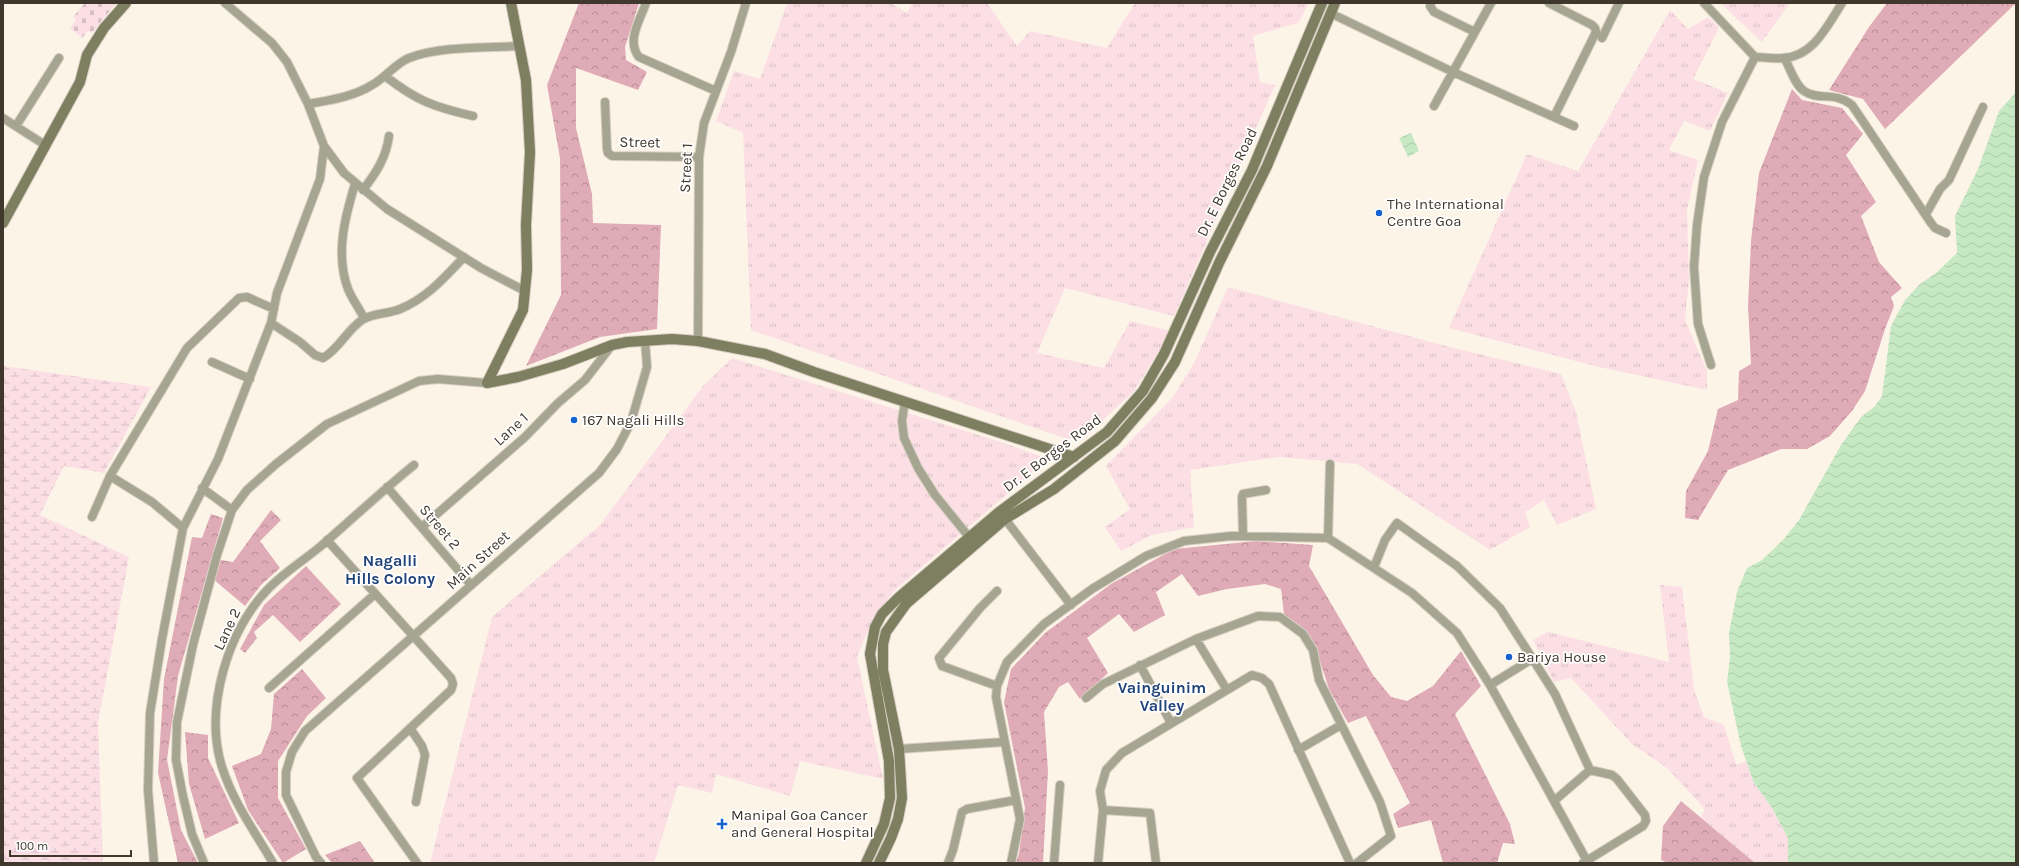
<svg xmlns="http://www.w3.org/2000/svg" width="2019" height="866" font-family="Karla,sans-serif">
<defs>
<pattern id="grass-tufts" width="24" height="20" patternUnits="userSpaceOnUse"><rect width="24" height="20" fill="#fbdfe5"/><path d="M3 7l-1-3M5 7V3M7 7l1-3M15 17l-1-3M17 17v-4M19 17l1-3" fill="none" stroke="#d8c0c5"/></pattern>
<pattern id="forest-crowns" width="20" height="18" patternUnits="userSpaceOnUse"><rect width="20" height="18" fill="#dfabb7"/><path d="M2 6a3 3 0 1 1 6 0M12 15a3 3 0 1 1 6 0" fill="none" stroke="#b68c95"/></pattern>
<pattern id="wetland-marsh" width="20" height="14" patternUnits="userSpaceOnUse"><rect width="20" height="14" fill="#fbdfe5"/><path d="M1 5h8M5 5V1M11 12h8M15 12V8" fill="none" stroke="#d8c0c5"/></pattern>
<pattern id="cemetery-stones" width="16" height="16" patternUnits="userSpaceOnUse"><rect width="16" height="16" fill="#fbdfe5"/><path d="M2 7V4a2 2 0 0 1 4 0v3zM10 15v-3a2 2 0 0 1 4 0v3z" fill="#d8c0c5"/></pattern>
<pattern id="water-waves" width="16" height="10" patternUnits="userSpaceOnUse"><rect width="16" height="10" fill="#c6e9c3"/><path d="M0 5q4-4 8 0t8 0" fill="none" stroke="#abc9a8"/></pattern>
</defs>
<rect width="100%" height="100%" fill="#fdf4e8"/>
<!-- grass -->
<path fill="url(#grass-tufts)" d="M787 3H891L907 13 912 3H987L1017 46 1030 31 1107 48 1135 3H1309L1298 23 1253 36 1260 82 1275 85 1174 316 1065 288 1037 353 1104 368 1130 321 1171 331 1134 391 1085 437 1067 439 751 330 743 133 716 121 734 71 760 79Z
M1720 3H1790L1762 42Z
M1670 10 1688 29 1708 17 1719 28 1693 79 1728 93 1710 131 1684 121 1669 150 1698 160 1687 210 1689 280 1685 320 1707 371V390L1599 367 1449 328 1527 154 1578 171Z
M1228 287 1442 345 1561 374 1576 412 1596 509 1557 525 1544 500 1525 512 1530 527 1490 550 1357 464 1279 457 1190 470 1194 527 1152 535 1121 551 1105 527 1130 509 1106 466 1173 397 1194 363Z
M732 358 1004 443 1048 459 895 590 873 618 857 657 883 779 800 761 790 796 716 774 712 793 678 785 654 863H430L492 617 600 525 703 386Z
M1660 585 1682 587 1694 689 1704 717 1724 725 1736 765 1746 761 1754 783 1772 808 1788 838V863H1755L1701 817 1705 809 1667 768 1632 744 1571 678 1554 682 1533 640 1548 632 1669 662Z"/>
<!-- forest -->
<path fill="url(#forest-crowns)" d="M579 3H639L625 47 626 60 647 72 638 90 576 68V128L592 194 593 223 661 225 657 329 600 337 526 366 561 295 560 158 547 85Z
M1887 3H2016L1885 129 1863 99 1829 90 1869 27Z
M1792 89 1802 100 1842 108 1863 134 1846 155 1876 202 1861 216 1879 262 1902 288 1891 297 1894 306 1885 329 1865 391 1852 411 1830 436 1807 449H1781L1728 470 1698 520 1685 518 1686 491 1708 451 1718 409 1738 400 1739 371 1751 364 1748 306 1751 241 1759 173Z
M271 510 281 520 260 541 280 568 261 585 245 606 213 579 221 560 233 562Z
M211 514 223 518 178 676 167 760 181 830 198 863H178L158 773 164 679 192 537 202 538Z
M1257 541 1313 545 1309 566 1373 675 1391 697 1407 701 1433 686 1461 651 1481 686 1455 714 1510 824 1515 844 1503 843 1497 863H1443L1431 820 1398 828 1393 814 1410 803 1366 716 1348 723 1329 689 1317 652 1307 631 1284 614 1281 589 1265 584 1227 589 1198 596 1182 574 1156 592 1165 615 1134 632 1119 614 1087 638 1108 673 1080 699 1068 682 1059 687 1044 712 1048 771 1043 863H1016L1019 853 1025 808 1004 702 1011 669 1045 633 1111 584 1174 549Z
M306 566 341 604 300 642 273 615 254 632 257 638 245 653 240 649 264 605Z
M302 669 326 698 307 716 278 761V798L306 849 283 863 248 810 232 766 261 754 271 729 274 694Z
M185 732 208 735V758L239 823 205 839 189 784Z
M1681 801 1755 863H1668L1661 860 1663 826Z
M360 841 375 863H332L325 855Z"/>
<!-- wetland -->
<path fill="url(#wetland-marsh)" d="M3 366 151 387 104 473 64 466 40 515 129 557 98 723 103 863H3Z"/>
<!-- cemetery -->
<path fill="url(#cemetery-stones)" d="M85 3H116L92 33 88 31 82 38 70 28 76 20 73 17Z"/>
<!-- water -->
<path fill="url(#water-waves)" d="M2016 92V863H1788V838L1772 808 1754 783 1741 746 1727 682 1730 658 1729 633 1737 592 1747 568 1762 560 1783 540 1799 520 1841 445 1861 417 1875 406 1882 396 1891 326 1905 300 1920 284 1936 273 1957 253 1955 216 1978 169 1999 111Z
M1411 133 1419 151 1408 157 1399 138Z"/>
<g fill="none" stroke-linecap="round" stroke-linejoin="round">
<!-- street casing -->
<g stroke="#d7cec2" stroke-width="10">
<path id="street" d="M225 3 272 43 287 62 308 104 324 146 344 173 387 209 481 268 525 291
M646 3C640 20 626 41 639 57L716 91
M1431 3 1430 6 1434 12 1475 32
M1549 3 1592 25 1595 28 1596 32 1554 117
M1704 3 1755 57
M1330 13 1453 72 1574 126
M1602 38 1619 3
M1785 59C1790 68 1795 85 1804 91 1818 101 1835 91 1852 105L1931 223 1935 228 1946 233
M385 76C417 101 434 107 473 116
M605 102 607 149 608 153 612 156 699 157
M308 104C330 100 353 97 372 85 385 78 396 63 409 58 441 46 485 48 519 46
M1434 106 1491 3
M3 118 45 145
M16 126 59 58
M355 184C345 217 335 254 348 289 352 299 359 308 364 318
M363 190C376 173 386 158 389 136
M1926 214 1940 189 1949 180 1983 107
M271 323 300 342 315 355 323 358C339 349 347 330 362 320 372 313 389 314 400 309 427 298 445 277 464 257
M698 341 699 157 704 123 731 52 746 3
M212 362 250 379
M1711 365 1698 324 1694 267 1697 225 1704 177 1722 122 1755 57C1765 57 1774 59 1783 58 1813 57 1828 25 1842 3
M905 401 902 421 904 438 918 468 935 495 969 537
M387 487 471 585
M202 488 232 510
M1002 515 1071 605
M92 517 110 476
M422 527 525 437 558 403 585 380 612 345
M183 528 152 502 110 476 187 348 239 298 247 297 274 309
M1243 536 1242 497 1243 494 1266 490
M1328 538 1330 464
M327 540 451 678 453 684 451 690 357 778 417 863
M1374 567 1385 540 1397 523 1457 566 1500 608 1555 694 1590 770 1554 801
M997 591 980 608 939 658 942 666 997 686
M1196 639 1227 690
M1140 665 1171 723
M1490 685 1532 659
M269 688 375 594
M1086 698 1103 684 1196 639 1258 616 1280 617 1303 634 1313 650 1319 680 1380 802 1391 836 1357 863
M410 728 422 746 425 755 416 802
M899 749 1004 742
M1298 750 1341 725
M1103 810 1150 813 1156 863
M154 863 148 790 150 713 162 639 183 528 218 459 271 323 277 293 320 179 324 146
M204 863 192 834 183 796 176 760 177 722 193 645 217 555 232 510 247 490 276 464 327 424 419 381 438 379 487 383
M273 863C255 832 233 802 222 767 204 710 227 630 269 588 285 572 304 560 321 546 352 519 382 491 414 465
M321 863 316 857 286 795V772L292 752 305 731 599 473 617 449 631 422 647 367 645 341
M948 863 953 850 962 812 967 809 1016 800
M1011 863 1020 819 996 697 997 686 1007 662 1044 624 1092 589 1146 556 1184 541 1231 536 1328 538 1412 593 1457 633 1490 685 1587 861
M1054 863 1060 785
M1098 863 1103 810 1100 791 1106 770 1122 753 1252 675 1262 678 1269 684 1350 863
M1583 863 1643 826 1646 821 1645 815 1617 779 1612 775 1590 770"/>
</g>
<!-- secondary casing -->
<g stroke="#d7cec2" stroke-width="12">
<path id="secondary" d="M3 223 80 82 87 55 104 28 126 3
M487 383 518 377 563 364 612 345 627 342 672 339 698 341 765 354 814 372 1074 457
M487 383 523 310 527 270 526 225 530 152 526 80 511 3
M866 863 884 824 890 798 889 761 870 654 875 627 882 614 899 597 999 512 1107 432 1143 391 1164 354 1210 252 1252 170 1322 3
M879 863 891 838 898 819 902 798 899 749 883 670V644L886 632 906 604 1005 519 1054 489 1115 441 1152 398 1175 362 1219 263 1267 166 1335 3"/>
</g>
<!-- street -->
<use href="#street" stroke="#a5a591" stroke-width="8"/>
<!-- secondary -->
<use href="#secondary" stroke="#7e7e61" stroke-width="10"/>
</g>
<!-- markers -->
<g fill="#1763ce" stroke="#fff" stroke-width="1.5">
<circle cx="1379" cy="213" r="4"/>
<circle cx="574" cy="420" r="4"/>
<circle cx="1509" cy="657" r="4"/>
<path d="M720 818h4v4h4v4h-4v4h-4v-4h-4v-4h4z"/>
</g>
<g text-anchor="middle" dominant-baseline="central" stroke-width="3.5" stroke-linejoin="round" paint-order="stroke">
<!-- street labels -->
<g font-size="15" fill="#40382c" stroke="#fff">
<text transform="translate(640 142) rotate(1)">Street</text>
<text transform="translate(686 168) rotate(-87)">Street 1</text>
<text transform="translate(1227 182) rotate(-64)">Dr. E Borges Road</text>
<text transform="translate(511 429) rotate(-43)">Lane 1</text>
<text transform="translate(1052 453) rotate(-37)">Dr. E Borges Road</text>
<text transform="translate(440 527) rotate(49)">Street 2</text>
<text transform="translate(478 560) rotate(-42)">Main Street</text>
<text transform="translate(227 629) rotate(-65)">Lane 2</text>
</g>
<!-- poi labels -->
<g font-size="15" fill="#40382c" stroke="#fff" text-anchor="start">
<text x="1387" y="204">The International<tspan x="1387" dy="17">Centre Goa</tspan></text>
<text x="582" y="420">167 Nagali Hills</text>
<text x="1517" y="657">Bariya House</text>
<text x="731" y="815">Manipal Goa Cancer<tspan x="731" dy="17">and General Hospital</tspan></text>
</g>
<!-- neighbourhood labels -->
<g font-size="16" font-weight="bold" fill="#1f4278" stroke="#fff">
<text x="390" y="560">Nagalli<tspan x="390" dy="18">Hills Colony</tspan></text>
<text x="1162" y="687">Vainguinim<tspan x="1162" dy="18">Valley</tspan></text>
</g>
</g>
<!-- border -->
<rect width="2019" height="866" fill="none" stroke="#40382c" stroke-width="8"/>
<!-- scale -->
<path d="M10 850v6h121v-6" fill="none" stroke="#40382c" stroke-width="2"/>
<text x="16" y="850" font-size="12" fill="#40382c" stroke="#ffffff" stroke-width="3" paint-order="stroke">100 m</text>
</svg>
